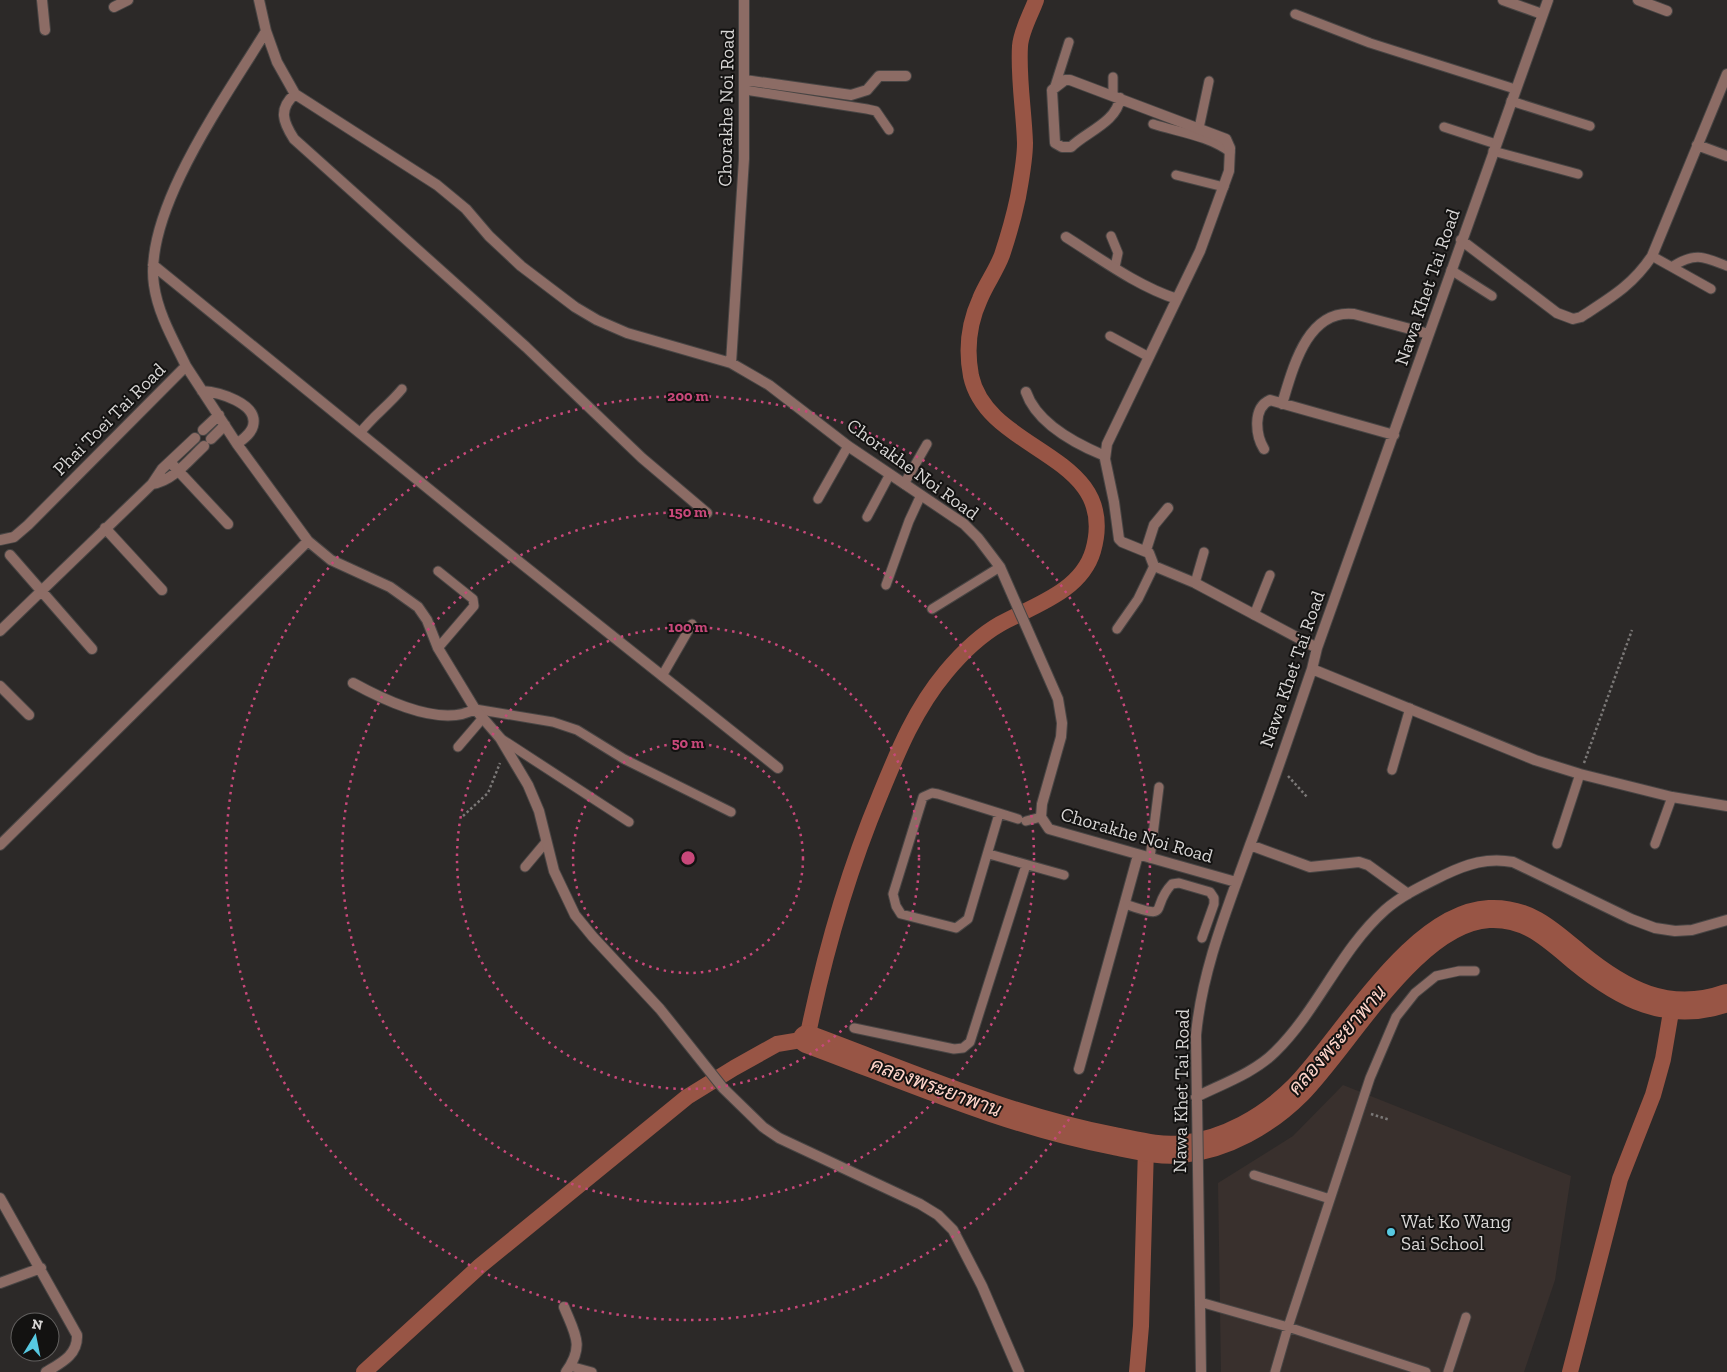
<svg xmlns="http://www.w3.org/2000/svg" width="1727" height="1372" font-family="'Zilla Slab',Sarabun,serif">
<rect width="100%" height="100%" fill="#2c2928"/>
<!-- built -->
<path fill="#39302d" d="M1343 1085 1571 1176 1555 1280 1524 1372H1221L1218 1183 1293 1136Z"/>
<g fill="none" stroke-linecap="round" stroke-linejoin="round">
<!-- canal -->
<path stroke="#985545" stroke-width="16" d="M364 1372 480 1266 687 1097 734 1068 777 1044 807 1039C824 955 847 874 880 795 898 751 915 709 946 672 961 654 979 636 1000 624 1032 606 1081 592 1093 551 1121 453 988 454 971 376 966 350 969 323 980 299 986 284 996 271 1002 255 1008 237 1014 216 1018 197 1021 180 1025 160 1025 143 1024 111 1018 78 1020 46 1021 31 1031 14 1036 0
M1137 1372 1141 1326 1146 1147
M1570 1372 1620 1179 1653 1095 1663 1059 1672 1006"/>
<!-- river -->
<path stroke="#985545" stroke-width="28" d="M807 1039C907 1076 1008 1121 1114 1141 1135 1145 1160 1152 1182 1149 1225 1145 1267 1121 1298 1090 1347 1040 1414 918 1489 914 1527 912 1550 934 1577 957 1622 994 1668 1019 1727 998"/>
<!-- service casing -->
<g stroke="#484544" stroke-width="11">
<path id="service" d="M1295 14 1370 43 1515 89
M1055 86 1069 42
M745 90 867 109 876 111 889 130
M1113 96V77
M1511 101 1590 126
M1153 124C1178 132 1209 136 1230 152
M1444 127 1496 144
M1199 128 1209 81
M1493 151 1578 174
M1176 175 1224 187
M1111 236 1118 253 1115 267
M1652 256 1711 289
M1673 266C1696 252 1704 257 1727 266
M1451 270 1492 296
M1110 336 1149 357
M360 433C373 416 389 405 402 389
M904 484 927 444
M818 499 848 446
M867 517 890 474
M438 571 473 599 474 606 438 648
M1195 583 1204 552
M886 585 909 521 921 495
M932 609 1000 567
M1254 615 1270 575
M1117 629 1138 599 1154 566
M662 676 692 624
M475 709 553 722 577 730 624 759 731 812
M500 738 629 822
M458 747 482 719
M1392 770 1410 708
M999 814 968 919 956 928 901 914 896 906 893 894 923 797 932 793 938 794 1018 819
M1026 821 1041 817
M1557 844 1580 774
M1655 844 1672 797
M989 854 1064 875
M1150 858 1159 787
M525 867 546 842
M1125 904C1173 921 1149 908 1172 884L1179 883 1210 892 1214 898V904L1202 938
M854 1028 954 1049 963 1048 970 1042 1026 865
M1254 1175 1330 1199
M1200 1302 1288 1327 1370 1078 1396 1017 1415 993 1436 976 1459 971H1475
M570 1366 592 1372
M1275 1372 1288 1327 1426 1372
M1448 1372 1466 1317"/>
</g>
<!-- minor casing -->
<g stroke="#484544" stroke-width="12">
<path id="minor" d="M42 0 45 30
M1503 0 1542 14
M1638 0 1667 11
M114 7 128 0
M266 31 277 62 295 94 437 185 466 209 489 236 521 266 575 307 597 320 627 333 731 363 769 385 848 446 964 524 978 538 1000 567 1058 699 1062 723 1061 737 1042 804 1041 817 1049 829 1236 882
M745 80 851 95 867 90 879 76H906
M295 94C278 109 283 122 294 139L526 347 642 458 707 513
M1120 98C1117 122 1086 132 1071 147H1062L1055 143 1052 90 1065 80H1070L1226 139 1230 148 1229 171 1200 251 1107 444 1105 459 1114 502 1119 539 1122 542 1149 553 1154 566 1195 583 1317 648
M1697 145 1727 156
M1066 237C1101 259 1137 286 1177 299
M1461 240 1557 313 1573 319 1581 317C1610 298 1632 286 1652 256L1727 74
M153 265 478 529 778 768
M731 363 744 159V0
M186 366 237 444 308 541 331 560 390 587 418 607 427 620 438 648 475 709 500 738 528 785 539 811 554 871 575 915 593 937 660 1009 723 1088 763 1127 779 1138 920 1204 938 1215 953 1230 982 1286 1019 1372
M202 391C218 392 259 403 253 426 251 434 243 439 237 444
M1026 392C1037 424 1076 444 1105 456
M1282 404C1293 368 1307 309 1354 314L1429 334
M203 430 219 415
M211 439 225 425
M1264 449C1256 436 1252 408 1270 400L1394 435
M170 462 228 524
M152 484C173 481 189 460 204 446
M105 528 162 590
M0 540 14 537 28 525 186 366C174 341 158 314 154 285 143 210 228 94 266 31L259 0
M1146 550 1154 525 1168 508
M10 555 92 649
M0 631 152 484 162 469 195 438
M1312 669 1535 760 1580 774 1672 797 1727 806
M353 683C384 700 442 728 475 709
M0 686 29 715
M0 845 308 541
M1250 845 1310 867 1359 862 1368 865 1408 894
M1079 1069 1138 855
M1196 1097C1222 1084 1254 1073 1275 1052 1318 1010 1340 950 1385 910 1402 895 1424 885 1444 875 1467 864 1488 857 1513 862L1631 919 1655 928 1675 931 1692 930 1727 920
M0 1198 77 1335C78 1355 61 1363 46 1372
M0 1283 41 1268
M564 1307C575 1334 585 1346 566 1372
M1201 1372 1196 1035C1202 969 1228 907 1250 845 1272 787 1292 727 1312 669L1317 648 1548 0"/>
</g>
<!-- path -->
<path stroke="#7b7877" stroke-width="2.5" stroke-dasharray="2.5 2.5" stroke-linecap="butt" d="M1584 763 1632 630
M1288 776 1308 798
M463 816 488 793 500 763
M1371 1114 1390 1120"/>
<!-- service -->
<use href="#service" stroke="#8c6c65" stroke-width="9"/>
<!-- minor -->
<use href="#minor" stroke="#8c6c65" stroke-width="10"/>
</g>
<!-- distance rings -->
<g fill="none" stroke="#c8487a" stroke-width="2.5" stroke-dasharray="2.5 5">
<circle cx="688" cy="858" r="115"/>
<circle cx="688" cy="858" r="231"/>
<circle cx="688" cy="858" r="346"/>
<circle cx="688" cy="858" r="462"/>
</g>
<!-- markers -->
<circle fill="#57c9e2" stroke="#131211" stroke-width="2" cx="1391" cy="1232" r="5"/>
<g text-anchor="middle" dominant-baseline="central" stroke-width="4" stroke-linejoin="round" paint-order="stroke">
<!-- street labels -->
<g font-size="19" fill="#d8d6d5" stroke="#131211">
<text transform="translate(726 108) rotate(-89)">Chorakhe Noi Road</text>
<text transform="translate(1427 287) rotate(-71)">Nawa Khet Tai Road</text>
<text transform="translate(109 419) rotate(-45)">Phai Toei Tai Road</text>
<text transform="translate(913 469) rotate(36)">Chorakhe Noi Road</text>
<text transform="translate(1292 669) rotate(-71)">Nawa Khet Tai Road</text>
<text transform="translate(1137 835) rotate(16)">Chorakhe Noi Road</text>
<text transform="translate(1181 1091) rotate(-89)">Nawa Khet Tai Road</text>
</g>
<!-- poi labels -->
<g font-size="19" fill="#d8d6d5" stroke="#131211" text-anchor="start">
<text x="1401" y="1221">Wat Ko Wang<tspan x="1401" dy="22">Sai School</tspan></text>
</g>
<!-- water labels -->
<g font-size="20" font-style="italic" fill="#ffd5ca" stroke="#131211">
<text transform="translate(1337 1040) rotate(-49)">คลองพระยาพาน</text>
<text transform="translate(936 1087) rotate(20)">คลองพระยาพาน</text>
</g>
</g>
<circle cx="688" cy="858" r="8" fill="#c8487a" stroke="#131211" stroke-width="2.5"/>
<g font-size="15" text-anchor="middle" font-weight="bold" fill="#c8487a" stroke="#131211" stroke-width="4" stroke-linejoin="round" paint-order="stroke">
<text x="688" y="401">200 m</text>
<text x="688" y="517">150 m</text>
<text x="688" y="632">100 m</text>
<text x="688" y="748">50 m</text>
</g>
<!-- north arrow -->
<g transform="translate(35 1337) rotate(10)"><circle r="24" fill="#131211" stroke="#62605f"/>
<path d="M0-4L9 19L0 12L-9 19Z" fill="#57c9e2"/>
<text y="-8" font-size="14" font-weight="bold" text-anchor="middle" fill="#d8d6d5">N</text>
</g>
</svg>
